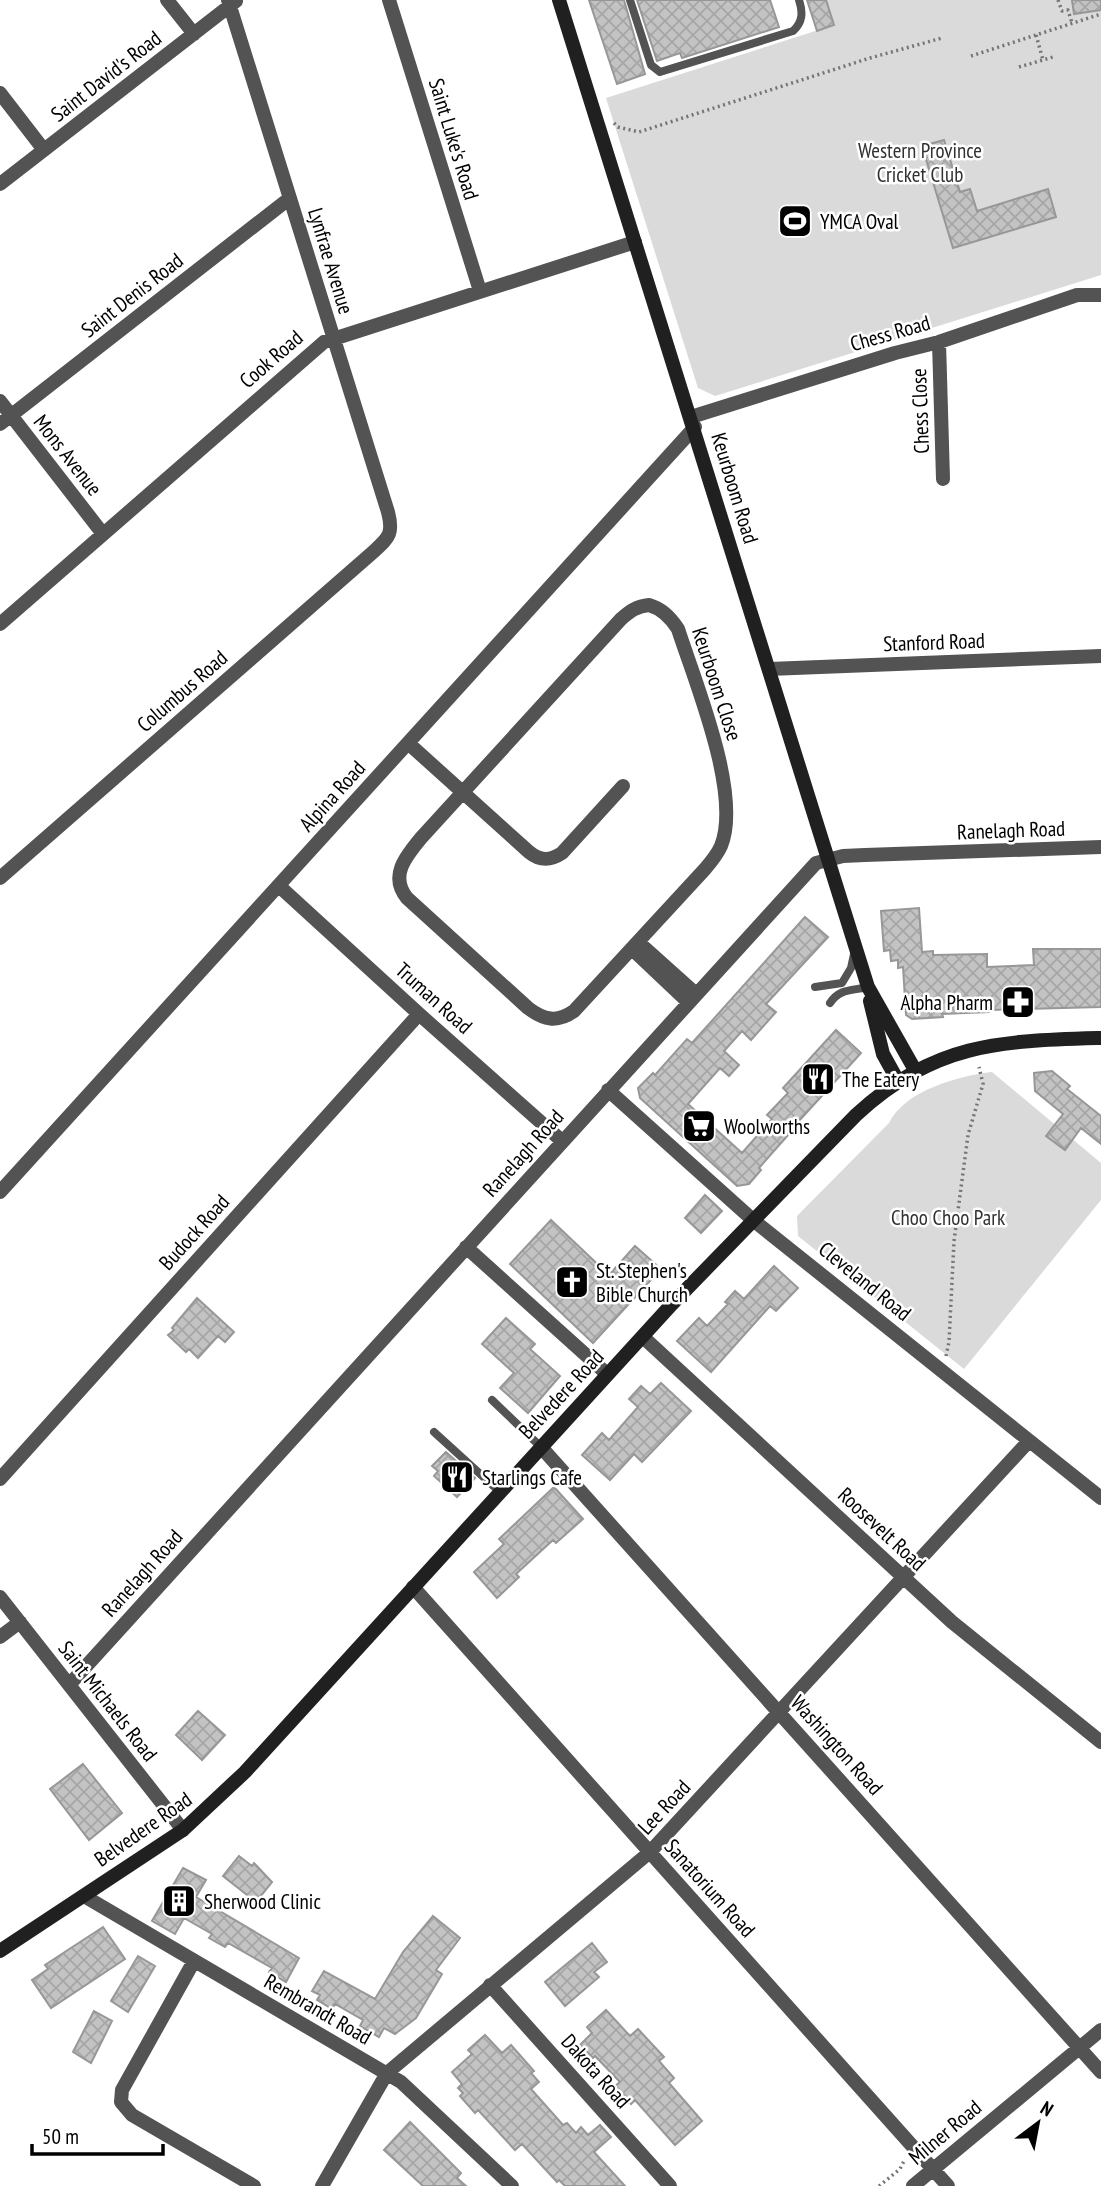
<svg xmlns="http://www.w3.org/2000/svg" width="1101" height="2186" font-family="'PT Sans Narrow',sans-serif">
<defs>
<pattern id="building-cross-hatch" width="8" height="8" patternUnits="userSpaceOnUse" patternTransform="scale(1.75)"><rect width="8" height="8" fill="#c3c3c3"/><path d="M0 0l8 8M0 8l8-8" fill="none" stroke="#a6a6a6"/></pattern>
</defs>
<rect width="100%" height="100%" fill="#fff"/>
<!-- green -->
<path fill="#dadada" d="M826 0H1101V275L715 396 698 388 606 98 834 25Z
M992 1072 1101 1163V1200L964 1369 798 1236 797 1216 889 1123C905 1090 959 1076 992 1072Z"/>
<!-- building -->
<path fill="url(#building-cross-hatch)" stroke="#979797" stroke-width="2" d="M589 0H624L645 74 617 84Z
M637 0H770L779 27 682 58 680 53 657 61Z
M807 0H826L834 25 817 31Z
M1072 0H1101V10L1074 14Z
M944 140 960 192 970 189 977 211 1048 189 1056 217 953 248 922 146Z
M919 908 922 952 933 951V955L987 954V967L1034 965 1033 949H1101V1007L989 1010V1012L942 1014 943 1017 912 1019 906 1015 903 967 898 968V960L891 961 890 950 884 951 881 911Z
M805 917 828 937 766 1004 776 1012 751 1040 742 1031 724 1051 739 1065 729 1076 720 1068 688 1104 742 1153 772 1119 767 1115 788 1093 783 1088 836 1030 861 1053 788 1133 789 1134 759 1168 761 1170 749 1184 737 1186 640 1098 638 1088 653 1073 655 1075 687 1039 692 1043Z
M1052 1071 1070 1086 1067 1089 1101 1116V1144L1081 1128 1065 1150 1046 1136 1063 1114 1035 1091 1034 1073Z
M705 1195 722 1211 701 1233 685 1218Z
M551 1220 609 1275 635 1246 661 1269 593 1343 510 1264Z
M774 1266 798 1288 776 1311 770 1306 711 1372 677 1341 699 1318 707 1326 728 1304 725 1302 735 1291 744 1299Z
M197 1298 234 1332 225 1342 218 1336 198 1358 189 1349 186 1352 168 1335 174 1330 172 1328Z
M506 1318 535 1344 530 1349 560 1376 528 1413 500 1388 514 1373 482 1344Z
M661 1383 691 1411 642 1462 634 1454 610 1480 582 1455 602 1433 609 1440 638 1407 629 1399 641 1386 650 1394Z
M446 1452 475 1478 457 1497 434 1476 438 1471 432 1466Z
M554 1487 583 1519 556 1543 553 1540 516 1574 519 1577 497 1598 474 1572 504 1544 499 1539Z
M198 1711 225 1735 202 1760 176 1735Z
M83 1764 122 1813 89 1840 50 1789Z
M239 1856 252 1866 254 1863 272 1882 256 1902 223 1876Z
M183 1868 206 1880 196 1897 299 1958 286 1982 269 1972 272 1968 228 1943 225 1947 209 1938 212 1934 184 1918 175 1934 152 1921Z
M433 1916 460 1938 436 1970 442 1974 416 2018 395 2034 384 2028 379 2037 360 2026 363 2020 335 2004 332 2009 317 2000 320 1995 312 1991 324 1971 375 1999 403 1952Z
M103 1927 125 1959 51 2008 32 1980 48 1969 45 1965Z
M592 1943 607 1962 594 1972 599 1977 565 2006 545 1982Z
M138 1956 155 1966 128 2012 111 2001Z
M606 2010 630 2036 638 2029 664 2057 659 2061 674 2078 669 2083 702 2121 675 2145 635 2100 631 2104 615 2086 620 2082 595 2056 593 2058 580 2045 592 2033 587 2027Z
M94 2011 112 2021 91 2063 73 2052Z
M485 2035 502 2053 511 2045 534 2071 531 2073 539 2082 531 2089 563 2125 567 2123 576 2133 581 2127 588 2135 600 2125 611 2137 594 2152 625 2186H565L559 2180 557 2182 522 2144 515 2150 478 2110 475 2113 460 2096 463 2093 458 2088 462 2084 452 2072 472 2054 468 2050Z
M410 2122 461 2173 457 2178 466 2186H423L384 2150Z"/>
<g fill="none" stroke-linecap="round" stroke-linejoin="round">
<!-- path -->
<path stroke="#757575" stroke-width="3.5" stroke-dasharray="2 3.5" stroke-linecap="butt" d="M1058 0 1062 11 1068 10 1072 23
M1036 35 1043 60
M971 56 1101 14
M1019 67 1053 57
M614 123 618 127 639 132 870 58 942 38
M946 1356 949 1342 954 1241 968 1135 983 1084 979 1067
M879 2186 900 2169 904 2161"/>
<!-- lane -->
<path stroke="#535353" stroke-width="8" d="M630 0 651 65 660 72 793 31C803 22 803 12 799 0
M815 987 842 983 851 968 854 954
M830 1003C840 988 852 991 868 987
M492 1400 541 1447
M434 1432 500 1492"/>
<!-- street -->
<path stroke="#535353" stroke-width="14" d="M167 0 194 34
M389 0 480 291
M0 93 44 150
M0 184 236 1
M939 342 943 479
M0 401 103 534
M691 417 895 353 939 342 1077 295H1101
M0 424 290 198
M649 605C663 609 671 618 678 629 695 682 742 794 721 846 717 855 711 862 705 869L574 1011C557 1023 544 1020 528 1008L407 898C389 876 406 856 421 838L621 619C630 611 637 606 649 605Z
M0 624 324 342 635 242
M769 669 1101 656
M408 743 529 852C540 861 550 861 562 853L623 786
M0 878 372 553C388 538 394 535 388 512L228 0
M279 886 419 1014 562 1141
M638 942 696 994
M632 949 688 1002
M608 1090 753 1220 1101 1498
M0 1192 695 427
M466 1247 607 1374
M643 1337 952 1622 1101 1742
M541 1447 1101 2072
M0 1479 419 1014
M413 1587 948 2186
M0 1597 183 1830
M0 1637 20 1622
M69 1685 816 863 843 856 865 855 1101 847
M84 1896 401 2082 512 2186
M194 1961 122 2090 121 2102 132 2115 254 2186
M490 1985 670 2186
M322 2186 387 2073 650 1852 1029 1441
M913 2186 1101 2030"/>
<!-- secondary -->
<path stroke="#202020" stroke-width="14" d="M559 0 868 987 915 1070
M870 1001 883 1054 898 1081
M0 1951 183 1830 245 1772 672 1304 856 1115C936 1042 999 1041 1101 1038"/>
</g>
<!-- icons -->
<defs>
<g id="stadium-square" transform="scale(1.75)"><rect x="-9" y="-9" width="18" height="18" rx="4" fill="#000" stroke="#fff"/><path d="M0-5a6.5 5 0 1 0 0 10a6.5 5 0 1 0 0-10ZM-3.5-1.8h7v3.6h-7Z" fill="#fff"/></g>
<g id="pharmacy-square" transform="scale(1.75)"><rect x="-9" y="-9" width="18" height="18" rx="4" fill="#000" stroke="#fff"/><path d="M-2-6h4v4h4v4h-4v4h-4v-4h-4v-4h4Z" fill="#fff"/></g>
<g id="restaurant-square" transform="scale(1.75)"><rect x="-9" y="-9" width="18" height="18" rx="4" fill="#000" stroke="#fff"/><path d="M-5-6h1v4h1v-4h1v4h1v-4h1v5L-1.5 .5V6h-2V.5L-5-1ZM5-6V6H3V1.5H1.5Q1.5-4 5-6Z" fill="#fff"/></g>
<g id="supermarket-square" transform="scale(1.75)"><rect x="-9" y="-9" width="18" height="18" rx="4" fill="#000" stroke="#fff"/><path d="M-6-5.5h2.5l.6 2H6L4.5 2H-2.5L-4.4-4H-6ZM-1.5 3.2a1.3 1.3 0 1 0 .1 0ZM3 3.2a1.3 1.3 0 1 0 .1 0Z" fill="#fff"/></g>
<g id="church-square" transform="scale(1.75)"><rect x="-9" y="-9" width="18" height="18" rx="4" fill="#000" stroke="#fff"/><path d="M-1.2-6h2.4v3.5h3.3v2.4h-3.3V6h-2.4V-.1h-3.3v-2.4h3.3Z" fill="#fff"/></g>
<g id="building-square" transform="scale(1.75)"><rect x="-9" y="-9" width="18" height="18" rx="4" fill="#000" stroke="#fff"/><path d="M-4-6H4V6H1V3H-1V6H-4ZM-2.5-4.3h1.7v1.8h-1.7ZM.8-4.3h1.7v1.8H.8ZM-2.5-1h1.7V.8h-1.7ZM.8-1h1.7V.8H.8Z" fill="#fff"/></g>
</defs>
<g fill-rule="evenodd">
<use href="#stadium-square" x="795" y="221"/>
<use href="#pharmacy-square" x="1018" y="1002"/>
<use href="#restaurant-square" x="818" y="1079"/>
<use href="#supermarket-square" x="699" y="1126"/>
<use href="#church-square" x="572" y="1282"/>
<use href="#restaurant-square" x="457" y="1477"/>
<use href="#building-square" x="179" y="1901"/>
</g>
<g text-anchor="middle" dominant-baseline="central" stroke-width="5" stroke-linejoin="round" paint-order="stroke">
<!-- street labels -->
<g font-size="21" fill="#000" stroke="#fff">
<text transform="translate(106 76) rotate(-38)">Saint David's Road</text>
<text transform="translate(454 139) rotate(73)">Saint Luke's Road</text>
<text transform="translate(331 261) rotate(73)">Lynfrae Avenue</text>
<text transform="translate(132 295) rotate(-38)">Saint Denis Road</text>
<text transform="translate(890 333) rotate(-16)">Chess Road</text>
<text transform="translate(271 359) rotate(-41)">Cook Road</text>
<text transform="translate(920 411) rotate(-92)">Chess Close</text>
<text transform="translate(68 455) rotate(52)">Mons Avenue</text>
<text transform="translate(735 488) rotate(73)">Keurboom Road</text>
<text transform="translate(934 642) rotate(-2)">Stanford Road</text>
<text transform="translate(717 684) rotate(72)">Keurboom Close</text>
<text transform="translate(182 691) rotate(-41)">Columbus Road</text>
<text transform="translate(332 796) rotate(-48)">Alpina Road</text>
<text transform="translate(1011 830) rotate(-2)">Ranelagh Road</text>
<text transform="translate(434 998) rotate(42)">Truman Road</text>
<text transform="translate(523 1153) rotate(-48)">Ranelagh Road</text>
<text transform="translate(194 1232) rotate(-48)">Budock Road</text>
<text transform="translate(865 1281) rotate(39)">Cleveland Road</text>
<text transform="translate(561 1394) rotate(-47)">Belvedere Road</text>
<text transform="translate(882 1529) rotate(43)">Roosevelt Road</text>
<text transform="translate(142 1573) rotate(-48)">Ranelagh Road</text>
<text transform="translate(108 1701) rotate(52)">Saint Michaels Road</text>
<text transform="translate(837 1745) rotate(48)">Washington Road</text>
<text transform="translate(664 1807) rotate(-47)">Lee Road</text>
<text transform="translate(143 1829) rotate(-35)">Belvedere Road</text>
<text transform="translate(710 1888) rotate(48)">Sanatorium Road</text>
<text transform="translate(318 2009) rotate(30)">Rembrandt Road</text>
<text transform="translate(596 2071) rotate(48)">Dakota Road</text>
<text transform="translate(945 2132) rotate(-40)">Milner Road</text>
</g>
<!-- park labels -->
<g font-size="21" fill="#313131" stroke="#fff">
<text x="920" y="150">Western Province<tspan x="920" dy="24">Cricket Club</tspan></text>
<text x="948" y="1217">Choo Choo Park</text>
</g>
<!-- poi labels -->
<g font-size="21" fill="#000" stroke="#fff" text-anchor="start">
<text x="820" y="221">YMCA Oval</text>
<text x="993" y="1002" text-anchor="end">Alpha Pharm</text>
<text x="842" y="1079">The Eatery</text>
<text x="724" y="1126">Woolworths</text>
<text x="596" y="1270">St. Stephen's<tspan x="596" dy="24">Bible Church</tspan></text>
<text x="482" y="1477">Starlings Cafe</text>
<text x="204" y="1901">Sherwood Clinic</text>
</g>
</g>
<!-- north arrow -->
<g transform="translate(1038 2123) rotate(32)" stroke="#ffffff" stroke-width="5" paint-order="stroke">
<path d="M0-5L12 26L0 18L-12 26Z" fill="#000000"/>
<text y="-10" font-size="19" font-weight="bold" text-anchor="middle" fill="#000000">N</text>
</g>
<!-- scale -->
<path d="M32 2144v10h131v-10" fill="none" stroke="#000000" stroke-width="3.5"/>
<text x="42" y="2144" font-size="21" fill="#000000" stroke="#ffffff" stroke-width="5" paint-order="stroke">50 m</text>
</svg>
